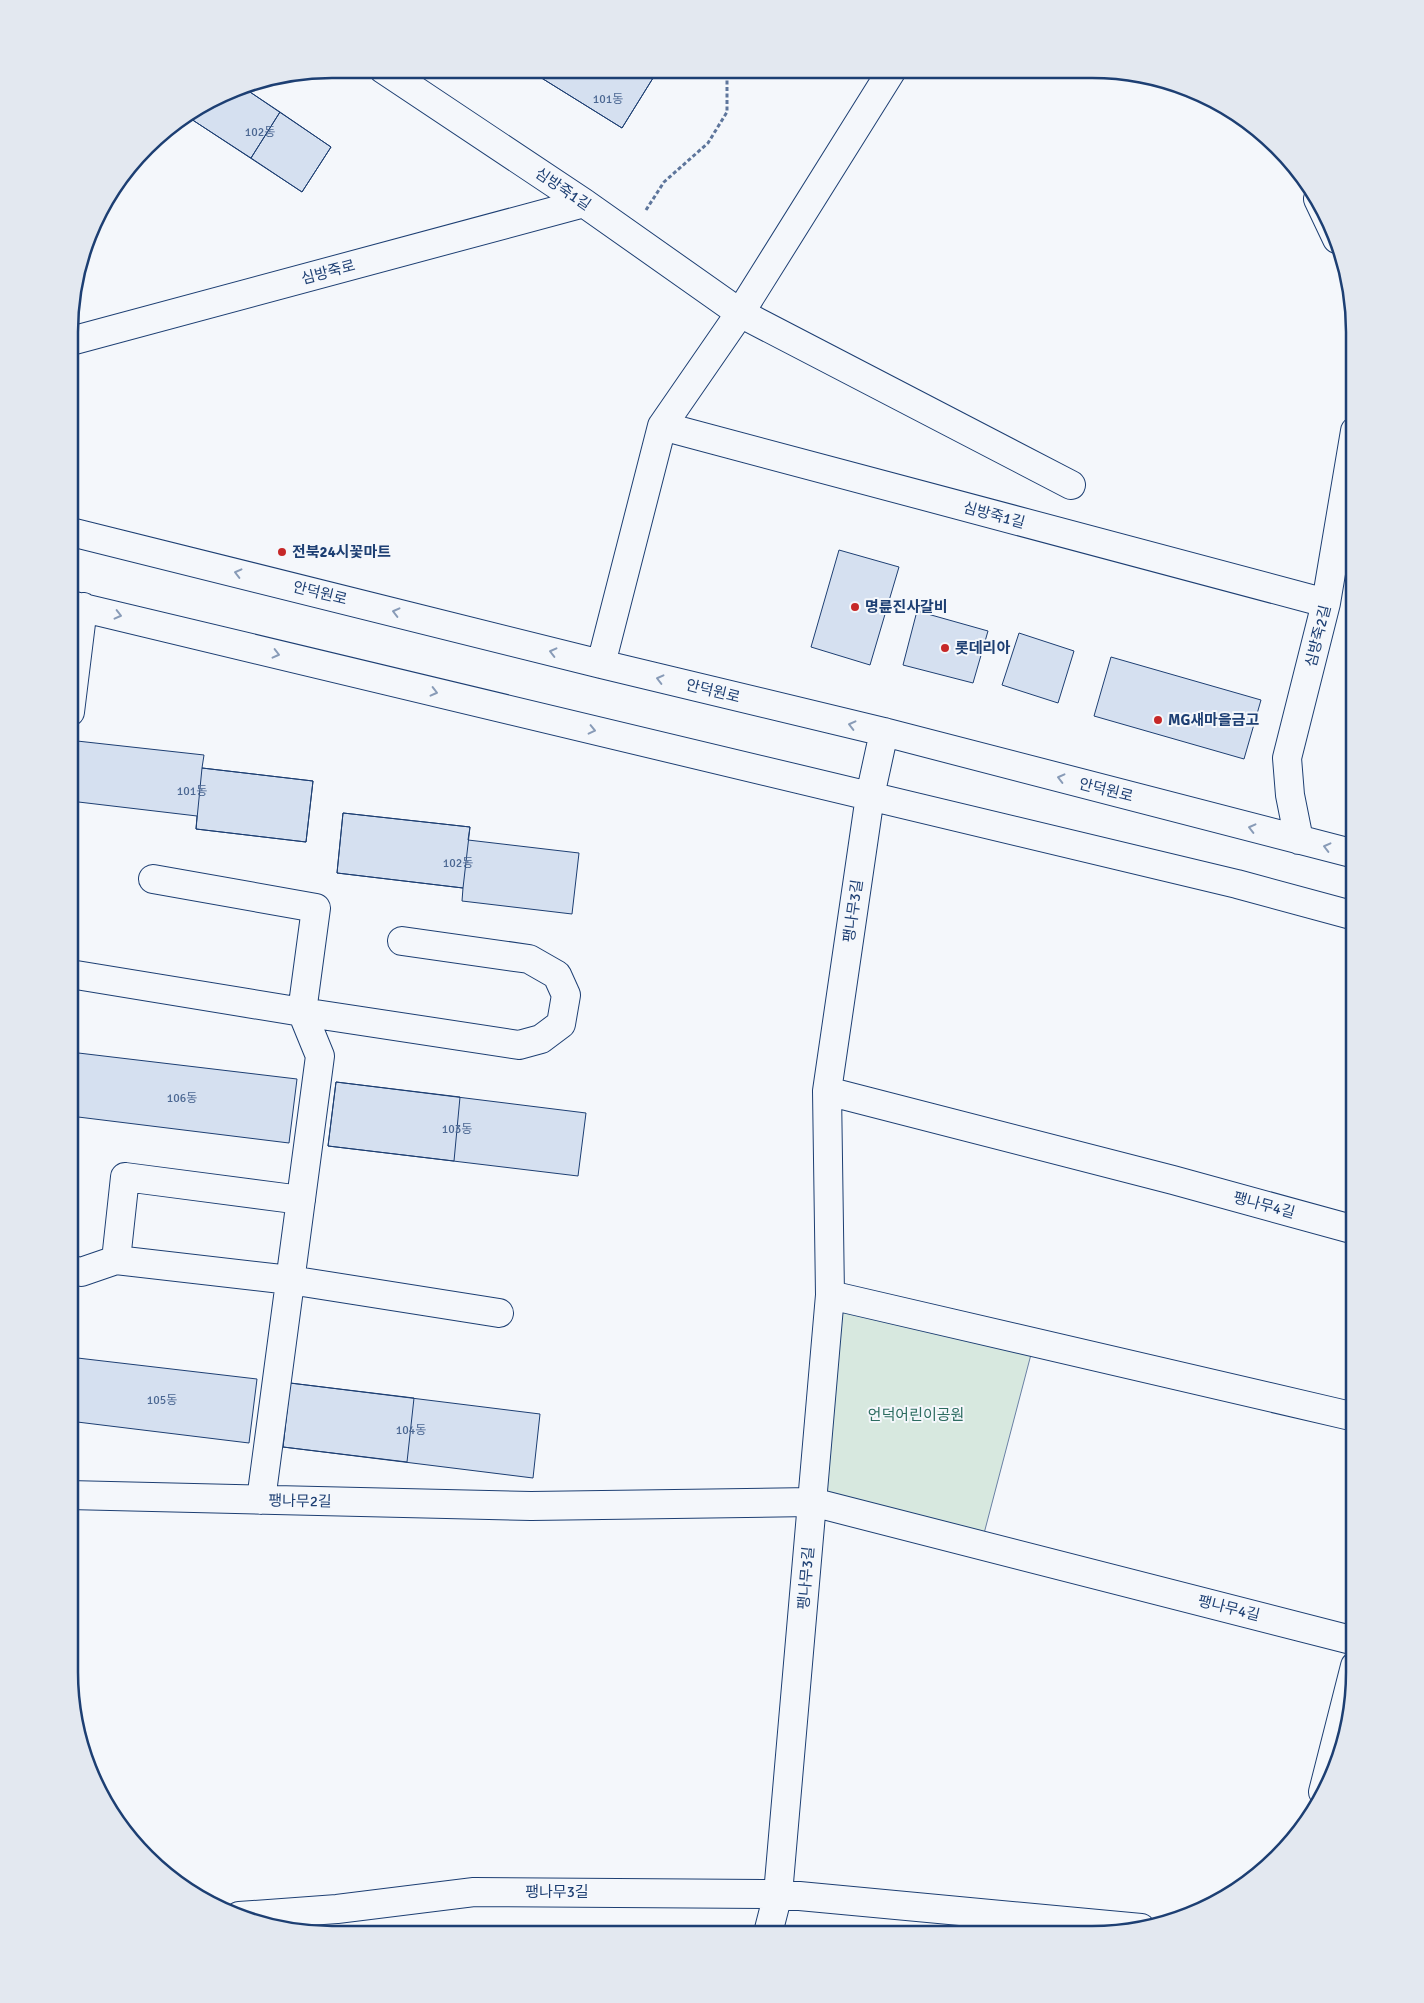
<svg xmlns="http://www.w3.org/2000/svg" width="1424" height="2003" font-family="Signika,'Noto Sans KR',sans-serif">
<rect width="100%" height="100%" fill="#f4f7fb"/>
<!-- green -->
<path fill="#d7e8df" stroke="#687fa3" d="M830 1295 1034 1343 981 1545 813 1494Z"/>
<!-- building -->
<path fill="#d5e0f0" stroke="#1d3f73" d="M527 69 658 70 622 128Z
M527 69 658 70 622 128Z
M241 86 331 147 302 192 188 117Z
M241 86 280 112 251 158 188 117Z
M280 112 331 147 302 192 251 158Z
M839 550 899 567 870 665 811 647Z
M917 611 988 631 973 683 903 665Z
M1019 633 1074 651 1058 703 1002 685Z
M1111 657 1261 700 1244 759 1094 716Z
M1355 708V726L1351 725Z
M77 741 204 755 202 768 313 781 306 842 196 829 197 816 70 801Z
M202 768 313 781 306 842 196 829Z
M343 813 470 827 468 840 579 853 572 914 462 901 463 888 337 873Z
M343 813 470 827 463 888 337 873Z
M70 1052 297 1079 289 1143 70 1116Z
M336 1082 586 1113 578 1176 328 1146Z
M336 1082 460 1097 454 1161 328 1146Z
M69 1357 257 1379 249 1443 69 1421Z
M290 1383 540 1414 533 1478 283 1447Z
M290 1383 414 1398 407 1462 283 1447Z"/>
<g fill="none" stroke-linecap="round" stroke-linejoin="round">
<!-- minor casing -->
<g stroke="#1d3f73" stroke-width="30">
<path id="minor" d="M383 69 584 203 740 313 1071 485
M1318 199 1337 239
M71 341 584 203
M662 426 1326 603
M71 532 601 664 884 732 1355 854
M71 605 1237 884 1355 916
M601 664 662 426 740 313 892 70
M70 712 83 607
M1299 840 1290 795 1287 758 1326 603 1355 431
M153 879 316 908 302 1012 320 1056 261 1500
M70 974 302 1012 519 1045 541 1039 561 1024 566 995 557 975 529 959 402 941
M827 1091 1173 1180 1355 1230
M116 1260 125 1177 301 1200
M69 1269 81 1272 116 1260 290 1280 499 1313
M830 1295 1355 1417
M69 1495 531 1506 812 1502 1355 1641
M1323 1792 1355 1666
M239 1916 337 1909 474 1892 778 1894 1141 1928
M768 1933 778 1894 830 1295 827 1091 870 796 884 732"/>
</g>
<!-- path -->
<path stroke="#5e769c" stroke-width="3" stroke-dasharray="4 2.5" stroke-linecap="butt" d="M646 210 664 182 708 143 727 112V70"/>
<!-- minor -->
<use href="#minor" stroke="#f4f7fb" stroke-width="28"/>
</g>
<!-- one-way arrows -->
<defs><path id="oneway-chevron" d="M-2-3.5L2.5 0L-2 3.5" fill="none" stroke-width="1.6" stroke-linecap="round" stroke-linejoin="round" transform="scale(1.25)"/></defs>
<g stroke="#889bb7">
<use href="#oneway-chevron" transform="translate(238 573) rotate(-166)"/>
<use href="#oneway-chevron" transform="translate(396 612) rotate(-166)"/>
<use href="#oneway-chevron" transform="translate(118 615) rotate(14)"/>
<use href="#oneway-chevron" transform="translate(553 652) rotate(-166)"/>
<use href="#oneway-chevron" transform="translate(276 654) rotate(14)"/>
<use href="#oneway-chevron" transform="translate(660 679) rotate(-166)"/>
<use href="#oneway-chevron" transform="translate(434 692) rotate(14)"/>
<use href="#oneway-chevron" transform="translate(852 725) rotate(-166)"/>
<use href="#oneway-chevron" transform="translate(592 730) rotate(13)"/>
<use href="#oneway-chevron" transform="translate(1061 778) rotate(-166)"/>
<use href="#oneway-chevron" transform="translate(1252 828) rotate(-166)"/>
<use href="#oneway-chevron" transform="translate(1327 847) rotate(-166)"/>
</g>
<!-- markers -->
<g fill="#c62828" stroke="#f4f7fb" stroke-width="2">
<circle cx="282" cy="552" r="5"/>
<circle cx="855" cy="607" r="5"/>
<circle cx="945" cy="648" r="5"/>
<circle cx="1158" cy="720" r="5"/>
</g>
<g text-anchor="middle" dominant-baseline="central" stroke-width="4" stroke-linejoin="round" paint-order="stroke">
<!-- number labels -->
<g font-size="12" fill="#4b6792">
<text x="608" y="99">101동</text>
<text x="260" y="132">102동</text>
<text x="192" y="791">101동</text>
<text x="458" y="863">102동</text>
<text x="182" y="1098">106동</text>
<text x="457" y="1129">103동</text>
<text x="162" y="1400">105동</text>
<text x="411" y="1430">104동</text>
</g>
<!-- street labels -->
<g font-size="15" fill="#1d3f73" stroke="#f4f7fb">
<text transform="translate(563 189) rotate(34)">심방죽1길</text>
<text transform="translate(328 272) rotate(-15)">심방죽로</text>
<text transform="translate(994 515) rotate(15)">심방죽1길</text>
<text transform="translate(320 593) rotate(14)">안덕원로</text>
<text transform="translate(1318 636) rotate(-76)">심방죽2길</text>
<text transform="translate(713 691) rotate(14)">안덕원로</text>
<text transform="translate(1106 790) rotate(14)">안덕원로</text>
<text transform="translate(853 911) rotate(-82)">팽나무3길</text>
<text transform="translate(1264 1205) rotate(15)">팽나무4길</text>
<text transform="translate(300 1501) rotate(1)">팽나무2길</text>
<text transform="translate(806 1578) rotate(-85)">팽나무3길</text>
<text transform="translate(1229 1608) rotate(14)">팽나무4길</text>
<text x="557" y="1892">팽나무3길</text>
</g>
<!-- poi labels -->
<g font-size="15" font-weight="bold" fill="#1d3f73" stroke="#f4f7fb" text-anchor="start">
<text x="292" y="552">전북24시꽃마트</text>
<text x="865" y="607">명륜진사갈비</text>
<text x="955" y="648">롯데리아</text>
<text x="1168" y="720">MG새마을금고</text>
</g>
<!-- park labels -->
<g font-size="15" fill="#2c6c60" stroke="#f4f7fb">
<text x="916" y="1415">언덕어린이공원</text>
</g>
</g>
<!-- crop -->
<path d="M0 0H1424V2003H0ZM332 78H1092A254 254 0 0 1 1346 332V1672A254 254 0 0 1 1092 1926H332A254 254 0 0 1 78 1672V332A254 254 0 0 1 332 78Z" fill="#e3e8f0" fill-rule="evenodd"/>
<path fill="none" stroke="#1d3f73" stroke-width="2.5" d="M332 78H1092A254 254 0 0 1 1346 332V1672A254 254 0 0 1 1092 1926H332A254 254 0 0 1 78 1672V332A254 254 0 0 1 332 78Z"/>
</svg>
